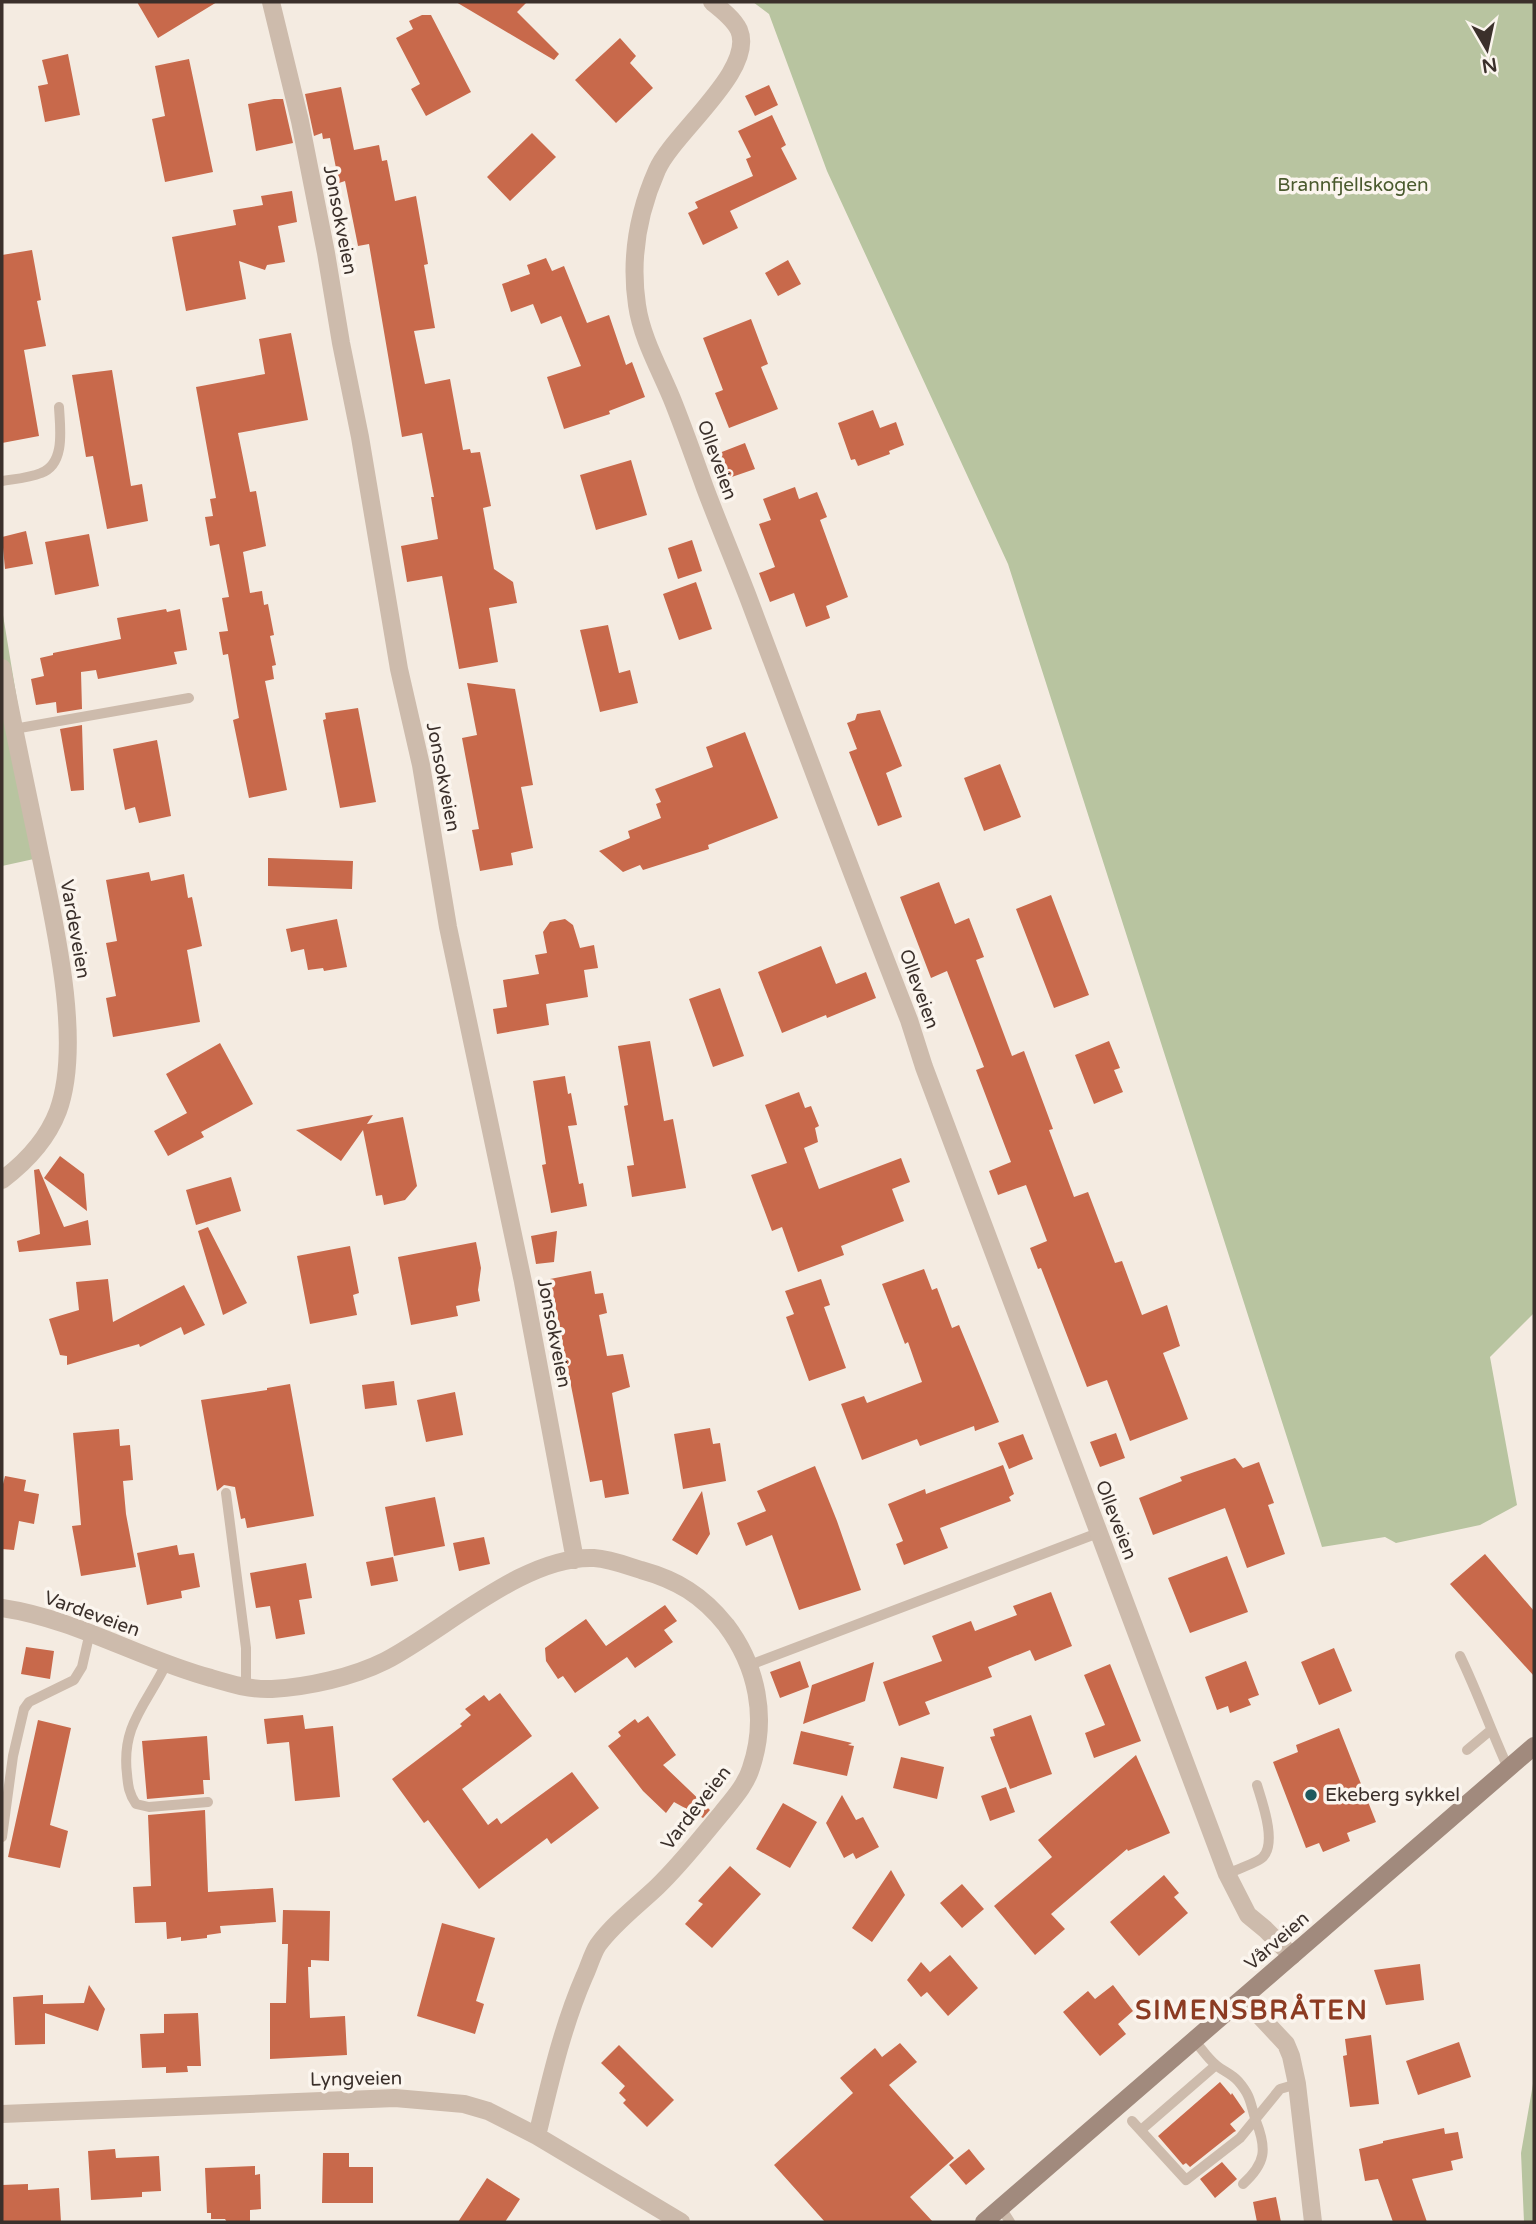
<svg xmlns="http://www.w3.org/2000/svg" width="1536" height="2224" font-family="'Varela Round',sans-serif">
<rect width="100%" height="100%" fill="#f4ebe1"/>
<!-- green -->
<path fill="#b8c4a0" d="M753 2H1534V1313L1490 1357 1517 1505 1480 1525 1396 1543 1385 1537 1322 1547 1008 564 827 171 769 14Z
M2 609 43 857 2 866Z
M1534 2078V2222H1524L1521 2153Z"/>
<!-- building -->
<path fill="#c8694b" d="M137 2H217L158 38Z
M456 2H527L517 12 559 54 554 60Z
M422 15H431L471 92 426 116 411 89 420 84 396 38 413 29 409 21Z
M620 38 636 56 630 63 653 88 616 123 575 80Z
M68 54 80 115 45 122 38 86 48 84 42 60Z
M189 59 213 172 165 182 152 119 165 116 155 66Z
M769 85 778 105 755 116 745 96Z
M341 87 354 150 379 145 382 161 387 160 395 201 416 196 428 264 424 265 435 328 414 331 425 384 450 379 463 450 470 449 471 453 480 452 491 506 483 508 494 569 513 582 517 603 489 608 498 662 459 669 442 576 407 582 401 546 438 539 431 497H434L422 433 402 437 369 244 358 246 345 181 339 183 330 138 323 139 322 133 314 136 305 94Z
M274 99H283L293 143 256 151 248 104Z
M772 115 786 145 781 148 797 179 730 211 738 228 703 245 688 213 698 208 695 202 753 176 746 159 751 157 738 131Z
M532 133 556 157 510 201 487 177Z
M292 191 297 222 278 226 285 262 267 265 265 270 239 261 246 299 186 311 172 237 236 225 233 210 263 205 261 196Z
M32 250 41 300 37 301 46 346 24 350 39 436 2 443V255Z
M546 258 552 271 564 266 587 323 609 315 626 365 632 362 645 397 609 411 610 414 564 429 547 377 581 366 561 316 541 324 533 304 511 312 502 284 530 274 527 265Z
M788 260 801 284 778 296 765 273Z
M751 319 768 364 761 367 778 409 729 428 715 393 723 390 703 338Z
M291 333 308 420 238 433 250 492 256 491 266 546 243 552 250 593 262 591 264 605 268 604 274 635 270 636 276 665 272 666 274 679 265 681 287 790 249 798 233 720 239 718 228 654 223 655 219 632 228 631 222 598 229 597 219 544 210 546 205 517 213 516 210 499 216 498 196 387 265 374 259 339Z
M112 370 131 486 142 484 148 521 107 529 93 456 86 457 72 375Z
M873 410 880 428 896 422 904 445 889 451 890 454 858 466 855 459 851 460 838 423Z
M745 443 755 469 723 480 714 455Z
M631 460 647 515 596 530 580 475Z
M795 487 799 499 817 492 827 517 820 520 848 597 826 606 830 618 806 627 794 593 770 602 759 573 775 567 759 524 771 520 763 499Z
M26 531 33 564 5 569 2 537Z
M89 534 99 586 55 595 45 542Z
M692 540 702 571 678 579 668 548Z
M696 582 712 629 679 640 663 594Z
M166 609 167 612 180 609 187 650 174 652 177 664 98 679 96 670 81 672 82 709 57 713 56 702 36 705 31 679 44 676 40 658 53 655V653L121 639 117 618Z
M608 625 619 673 630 670 638 703 600 712 580 630Z
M467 683 515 689 533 785 521 787 533 848 511 853 513 865 480 871 472 830 479 829 462 738 477 735Z
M358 708 376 802 340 808 323 720 326 719 325 713Z
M880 710 902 766 886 773 902 817 878 826 849 752 857 749 847 723 855 720 857 714Z
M82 725 84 790 71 791 60 729Z
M745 732 778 818 708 845 709 849 643 870 640 865 623 872 599 851 630 838 628 831 661 818 656 804 661 802 655 789 713 767 706 747Z
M157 740 171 816 139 823 135 807 125 810 113 749Z
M1000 764 1021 817 984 831 964 778Z
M268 858 353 861 352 889 268 886Z
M149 872 151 881 184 874 188 898 192 897 202 946 187 950 200 1022 113 1037 106 998 116 996 106 943 117 941 106 880Z
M939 882 955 924 969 918 984 957 976 960 1012 1056 1024 1051 1053 1129 1049 1130 1074 1197 1088 1192 1115 1263 1122 1261 1142 1315 1167 1305 1180 1346 1163 1353 1188 1419 1130 1441 1107 1380 1087 1387 1041 1268 1038 1269 1030 1248 1047 1241 1026 1185 998 1195 989 1171 1011 1162 976 1070 984 1067 947 971 931 978 900 897Z
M1051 895 1089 995 1054 1008 1016 909Z
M337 919 347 967 324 971 323 968 308 970 304 949 291 952 286 929Z
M565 919 573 925 580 948 594 945 598 968 584 970 588 997 546 1004 549 1025 497 1034 493 1009 507 1007 503 980 539 974 535 955 547 953 543 932 550 922Z
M821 946 836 984 866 972 876 998 827 1018 826 1015 782 1033 758 972Z
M720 988 744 1056 713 1067 689 999Z
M650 1041 664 1121 673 1119 686 1188 632 1197 627 1166 634 1165 624 1106 628 1105 618 1046Z
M1109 1041 1120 1068 1114 1070 1123 1092 1094 1104 1075 1055Z
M220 1043 253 1104 201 1132 204 1137 168 1156 154 1131 187 1113 166 1074Z
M565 1076 568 1094 571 1093 577 1125 568 1126 579 1184 583 1183 587 1206 551 1213 542 1165 546 1164 533 1081Z
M799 1092 805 1108 811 1106 819 1126 815 1128 818 1142 804 1148 819 1189 901 1158 910 1182 892 1189 904 1221 841 1246 844 1255 798 1272 782 1227 772 1231 751 1175 787 1163 765 1105Z
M373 1115 367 1124 403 1117 417 1186 405 1200 384 1205 382 1195 376 1196 363 1130 341 1161 296 1130Z
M60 1156 84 1174 87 1211 44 1178Z
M39 1169 64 1227 88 1220 91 1245 19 1252 17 1241 40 1234 34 1170Z
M231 1177 241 1211 196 1225 186 1190Z
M208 1227 247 1303 223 1315 198 1231Z
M557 1231 554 1262 536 1264 531 1236Z
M476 1242 481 1268 478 1290 480 1301 456 1306 458 1316 411 1325 398 1257Z
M350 1246 359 1293 353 1295 357 1315 310 1324 297 1256Z
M924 1269 932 1290 937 1288 952 1328 959 1325 999 1422 975 1431 974 1426 920 1446 917 1439 862 1460 841 1404 864 1396 867 1403 922 1382 908 1342 905 1344 882 1284Z
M591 1271 595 1294 603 1293 607 1313 599 1315 607 1356 623 1354 630 1387 612 1393 629 1494 605 1498 602 1480 590 1482 550 1279Z
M108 1279 113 1322 184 1285 205 1325 184 1335 181 1327 140 1347 139 1344 67 1365V1356L60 1355 49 1319 79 1310 76 1282Z
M821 1279 830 1305 824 1307 846 1368 809 1381 786 1317 794 1314 785 1291Z
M394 1381 397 1405 365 1409 362 1385Z
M290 1384 314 1516 247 1528 245 1518 241 1519 235 1487 224 1485 217 1491 201 1400 267 1390V1388Z
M455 1392 463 1435 426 1442 417 1400Z
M710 1428 713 1444 720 1443 726 1481 683 1489 674 1434Z
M119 1429 120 1446 130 1445 133 1480 123 1481 126 1514 136 1567 81 1576 72 1526 81 1525 73 1433Z
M1116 1433 1125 1458 1100 1467 1090 1442Z
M1023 1434 1033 1459 1009 1469 998 1443Z
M1235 1458 1243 1468 1259 1462 1274 1503 1268 1505 1285 1554 1247 1568 1225 1508 1153 1535 1139 1498 1182 1481 1180 1477Z
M1003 1465 1014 1494 1009 1497 1011 1501 940 1528 948 1548 904 1565 896 1544 903 1541 888 1504 925 1489 926 1494Z
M815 1466 837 1521 861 1590 799 1610 772 1535 746 1546 737 1523 766 1511 757 1491Z
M5 1476 26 1480 24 1491 39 1494 34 1524 19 1521 14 1550 2 1549V1488Z
M702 1491 710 1534 697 1555 672 1540Z
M435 1497 445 1546 394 1556 385 1507Z
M484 1537 490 1564 459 1571 453 1543Z
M177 1545 179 1555 194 1553 200 1587 181 1591 182 1598 147 1605 137 1553Z
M1485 1554 1534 1611V1676L1450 1584Z
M1227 1556 1248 1612 1190 1633 1168 1578Z
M393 1557 398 1581 371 1586 366 1562Z
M306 1563 312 1598 299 1600 305 1634 276 1639 270 1606 256 1608 250 1573Z
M1051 1592 1072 1646 1035 1661 1030 1650 988 1667 992 1677 925 1702 930 1714 899 1726 883 1682 942 1661 932 1636 971 1621 975 1631 1017 1615 1013 1606Z
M665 1605 677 1621 664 1630 673 1642 635 1668 627 1657 575 1693 563 1676 558 1679 546 1661 545 1648 586 1619 606 1646Z
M26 1647 54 1651 50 1679 21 1674Z
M1334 1648 1352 1691 1319 1705 1301 1662Z
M800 1661 809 1687 780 1698 770 1672Z
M1246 1661 1259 1695 1248 1699 1251 1705 1230 1713 1228 1706 1217 1710 1205 1677Z
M874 1662 865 1701 803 1724 812 1685Z
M1110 1664 1141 1741 1094 1758 1085 1733 1105 1725 1084 1675Z
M500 1693 532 1736 462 1789 488 1825 497 1818 501 1824 572 1772 599 1808 551 1844 547 1838 479 1889 428 1820 424 1823 392 1779 462 1726 460 1724 471 1715 465 1709 484 1695 489 1701Z
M303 1715 305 1729 333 1726 340 1797 295 1801 289 1742 267 1744 264 1719Z
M1031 1715 1052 1774 1010 1789 990 1737 995 1736 993 1729Z
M648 1716 676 1755 663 1765 710 1810 703 1818 674 1802 666 1813 643 1791 608 1746 621 1736 618 1732 635 1719 638 1723Z
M38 1720 71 1728 50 1825 68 1831 60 1868 8 1857Z
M1339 1728 1376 1822 1347 1833 1350 1841 1323 1852 1319 1843 1306 1848 1273 1762 1298 1752 1296 1745Z
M801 1731 852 1743 848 1745 854 1746 847 1776 793 1764Z
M207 1736 210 1780H203L204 1794 147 1799 142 1741Z
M1136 1755 1170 1833 1128 1851 1127 1849 1051 1914 1065 1929 1035 1955 994 1906 1052 1857 1038 1840Z
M901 1757 944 1767 937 1799 893 1788Z
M1006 1787 1015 1812 990 1821 981 1796Z
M842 1795 856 1820 863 1817 879 1847 856 1859 853 1853 844 1858 826 1823Z
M783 1803 817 1822 790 1868 756 1849Z
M205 1810 208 1892 273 1888 276 1922 220 1926 221 1933 207 1935V1938L181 1941V1937L167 1939 166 1922 135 1923 133 1887 151 1886 148 1815Z
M730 1866 761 1894 712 1948 685 1924 703 1904 698 1901Z
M891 1870 905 1895 872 1942 852 1928Z
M1164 1875 1179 1893 1174 1897 1188 1913 1139 1956 1110 1922Z
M962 1884 984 1909 962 1928 940 1903Z
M283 1910 330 1911 329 1961 311 1960V1967H308L310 2018 345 2016 347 2055 270 2059V2003H286L288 1944H282Z
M442 1923 495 1938 476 2001 484 2004 475 2034 417 2016Z
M950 1955 978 1988 948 2016 927 1992 921 1997 907 1980 921 1962 930 1972Z
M1420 1964 1424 2000 1386 2005 1374 1970Z
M89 1985 105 2009 98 2031 45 2013V2044L15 2045 13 1997 43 1995V2004L84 2003Z
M1113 1985 1133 2011 1118 2024 1126 2034 1100 2056 1063 2012 1088 1991 1095 1999Z
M198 2013 201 2066H187L188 2072 166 2073V2067L142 2068 140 2034 164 2033V2014Z
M1371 2035 1379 2104 1350 2107 1343 2056 1347 2055 1345 2039Z
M1459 2042 1471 2077 1418 2095 1406 2061Z
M900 2043 917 2062 889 2085 954 2158 910 2197 933 2222H825L774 2165 853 2093 840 2078 875 2048 882 2057Z
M619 2045 674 2100 647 2127 623 2103 626 2100 619 2093 625 2086 601 2063Z
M1220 2082 1231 2095 1232 2093 1245 2112 1230 2124 1236 2131 1234 2132 1190 2167 1186 2163 1183 2165 1158 2136Z
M1444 2128 1445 2134 1458 2132 1463 2158 1451 2161 1453 2170 1412 2179 1427 2222H1393L1378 2179 1365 2181 1359 2149 1383 2143V2141Z
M115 2149 116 2158 159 2156 161 2191 142 2192V2197L91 2200 88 2151Z
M969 2149 985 2169 966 2185 949 2165Z
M323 2153H349V2167H373V2203H322Z
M1222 2162 1237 2179 1215 2198 1200 2179Z
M255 2166V2175L260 2174 261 2209 250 2210V2221L227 2222 225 2219H211V2213H207L205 2168Z
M487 2178 520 2199 505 2222H458Z
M28 2184V2190L59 2188 61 2222H2V2185Z
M1276 2197 1281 2222H1257L1253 2202Z"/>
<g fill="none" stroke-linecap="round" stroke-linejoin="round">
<!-- lane -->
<path stroke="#cdbbac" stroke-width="10" d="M2 481C14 479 29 478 41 473 66 464 60 427 59 407
M14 729 189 698
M226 1493 246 1648V1688
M1460 1656C1478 1693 1491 1731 1508 1768
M166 1664C147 1704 121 1725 127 1774 128 1786 129 1794 136 1804L149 1807 208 1802
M750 1665 1098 1533
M1467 1750 1491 1730
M2 1837 13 1756 24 1709 29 1702 74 1680 82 1667 90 1632
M1227 1874C1235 1870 1257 1863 1263 1857 1277 1842 1262 1802 1257 1785
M1194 2040C1201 2048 1208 2059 1216 2065 1223 2071 1232 2074 1238 2081 1252 2097 1250 2104 1256 2121 1267 2149 1266 2163 1243 2184
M1132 2121 1186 2180 1240 2138 1280 2089 1297 2084
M1141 2130 1216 2065
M1001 2208 1010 2222"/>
<!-- street -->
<path stroke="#cdbbac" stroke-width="18" d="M271 2 300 121 326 253 341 343 360 437 399 669 421 765 448 927 523 1282 575 1560
M712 2C721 9 734 19 739 30 756 70 673 133 657 170 638 213 630 258 637 305 642 340 662 373 674 404 685 432 695 460 705 488 719 525 734 561 748 597 801 738 854 880 909 1020L924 1067 1227 1874 1248 1915 1265 1929 1292 1956
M2 668C13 725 25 782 37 839 52 913 84 1040 58 1111 47 1140 26 1162 2 1180
M2 1608C76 1619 140 1659 211 1678 231 1684 251 1690 272 1689 308 1687 353 1677 385 1661 445 1630 524 1555 594 1558 610 1559 625 1565 641 1570 677 1580 702 1595 726 1625 757 1666 768 1718 751 1768 746 1785 732 1800 721 1814 700 1839 681 1864 657 1887 638 1905 614 1923 598 1945 592 1954 589 1967 584 1977 562 2028 550 2082 537 2136
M1243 1998 1286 2044 1291 2056 1297 2084 1313 2222
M2 2114 395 2098 464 2104 488 2111 537 2136 681 2222"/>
<!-- secondary -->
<path stroke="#a18a7d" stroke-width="18" d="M984 2222 1534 1746"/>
</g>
<!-- markers -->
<circle fill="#1f5a5e" stroke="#fbf5ee" stroke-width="2.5" cx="1311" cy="1795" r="7"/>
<g text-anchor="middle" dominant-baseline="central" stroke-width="7" stroke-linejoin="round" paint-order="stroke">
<!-- park labels -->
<g font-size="19" fill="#4a5a2e" stroke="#fbf5ee">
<text x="1353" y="185">Brannfjellskogen</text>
</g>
<!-- street labels -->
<g font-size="19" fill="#3b302b" stroke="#fbf5ee">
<text transform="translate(340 220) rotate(79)">Jonsokveien</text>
<text transform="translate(717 460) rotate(70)">Olleveien</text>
<text transform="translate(443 777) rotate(79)">Jonsokveien</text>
<text transform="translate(75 929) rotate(80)">Vardeveien</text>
<text transform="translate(919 989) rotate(70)">Olleveien</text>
<text transform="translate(554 1333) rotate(79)">Jonsokveien</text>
<text transform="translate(1116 1520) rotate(69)">Olleveien</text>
<text transform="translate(92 1614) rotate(20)">Vardeveien</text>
<text transform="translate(696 1808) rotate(-52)">Vardeveien</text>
<text transform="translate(1277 1941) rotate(-41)">Vårveien</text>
<text transform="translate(356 2079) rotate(-1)">Lyngveien</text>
</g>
<!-- poi labels -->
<g font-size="19" fill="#3b302b" stroke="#fbf5ee" text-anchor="start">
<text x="1325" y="1795">Ekeberg sykkel</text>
</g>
<!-- district labels -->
<g font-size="26" font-weight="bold" letter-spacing="2" fill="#8c3b22" stroke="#fbf5ee">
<text x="1252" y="2010">SIMENSBRÅTEN</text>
</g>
</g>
<!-- border -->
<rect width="1536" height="2224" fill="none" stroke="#3b302b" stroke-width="7"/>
<!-- north arrow -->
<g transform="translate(1487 49) rotate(171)" stroke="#fbf5ee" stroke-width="5" paint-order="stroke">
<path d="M0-5L12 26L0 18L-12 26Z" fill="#3b302b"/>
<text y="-10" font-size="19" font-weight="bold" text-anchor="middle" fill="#3b302b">N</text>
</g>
</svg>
